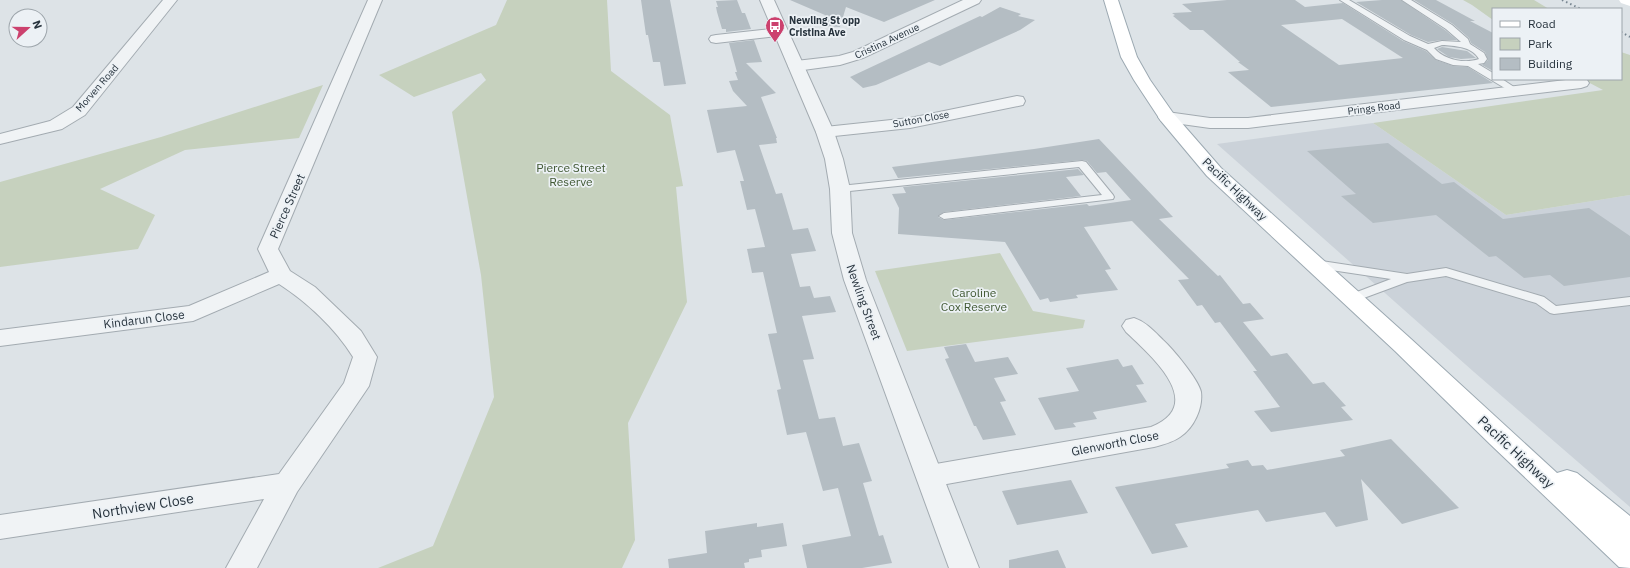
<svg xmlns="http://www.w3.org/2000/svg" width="1630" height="568" font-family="'IBM Plex Sans',sans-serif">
<rect width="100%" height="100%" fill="#dde3e7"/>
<!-- built -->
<path fill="#cbd2d9" d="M1373 123 1506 215 1630 195V507L1474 372 1217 144Z"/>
<!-- green -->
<path fill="#c6d1be" d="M507 0H607L611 71 670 115 683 186 676 187 687 302 628 423 635 540 622 568H378L433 546 494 397 481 275 452 112 486 80 481 73 414 97 379 75 496 25Z
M1463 0H1534L1549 9H1493V20L1472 5Z
M1621 52 1630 55V195L1506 215 1373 123 1603 90 1586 81 1577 82 1574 79H1621Z
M323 85 299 138 185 150 100 189 155 215 138 249 0 267V182L161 137Z
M1000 253 1033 311 1085 320 1083 328 907 351 875 271Z"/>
<!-- building -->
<path fill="#b4bdc3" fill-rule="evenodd" d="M641 0H670L686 84 664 86 660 62H653L648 35H646Z
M737 0 742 13H745L751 29 726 32V29H722L717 12 716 7H718L716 1Z
M790 0H935L884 22 846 7 840 27 822 26 825 15Z
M1227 0H1295L1305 7 1343 3 1403 41 1426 51 1436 60 1453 66 1468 67 1493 83 1271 107 1228 72 1249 70 1238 62H1240L1203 30H1190L1173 16 1175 15 1172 13 1192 12 1182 4ZM1342 19 1403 58 1339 65 1281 25Z
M1382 0H1401L1445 30 1457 40H1442L1428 42 1411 35 1356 2Z
M1414 0H1436L1475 21H1470L1493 33V71L1482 65 1488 60 1485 52 1471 43 1469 38 1453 24Z
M1000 7 1021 14 1018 16 1035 20 1020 30 940 66 929 62 876 85 863 88 850 77 980 16 982 17Z
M754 40 762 62 746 63 776 93 761 97 777 138H776L777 143 759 145 776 194 782 193 793 230 808 228 816 251 791 254 800 287 810 286 814 298 830 296 836 312 802 316 814 359 803 360 819 419 835 417 843 446 859 443 872 481 863 483 879 536 883 535 892 563 862 568H807L802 545 851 536 838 488 823 491 806 432 787 435 777 390 781 389 768 334 777 333 763 272 752 273 747 249 765 247 755 209 747 210 740 181H744L735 150 717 153 707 110 747 106 733 91 729 81 738 80 735 72H737L729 43Z
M1442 47 1467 51 1476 58 1461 59 1449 57 1437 49Z
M1099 139 1173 217 1159 219 1218 276 1220 275 1243 304 1250 303 1264 319 1243 322 1271 356 1287 353 1313 384 1324 382 1346 406 1341 407 1353 420 1271 432 1254 411 1280 407 1253 371H1257L1220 322 1215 323 1202 305 1197 306 1178 280 1189 279 1132 221 1084 227 1111 269 1105 270 1118 290 1076 295 1078 298 1050 302 1048 298 1040 300 1005 242 898 234 899 208 892 194 906 193 903 187 1078 169 1084 175 1066 177 1081 196 944 212 938 217 944 220 1087 204 1089 206 1131 200 1106 172 1097 173 1087 161 1082 160 898 178 892 167 1034 149Z
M1388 143 1442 184 1454 182 1503 219 1589 208 1630 236V277L1564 286 1550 275 1524 278 1496 256 1489 257 1436 215 1373 223 1341 196 1356 194 1307 151Z
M966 344 975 362 1008 357 1018 374 994 378 1006 401 1000 402 1016 435 983 440 976 426H974L945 359 949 358 944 347Z
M1118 359 1123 367 1132 365 1144 384 1136 385 1147 402 1093 412 1097 419 1073 423 1076 427 1055 430 1038 398 1079 391 1066 368Z
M1391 439 1459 508 1402 524 1361 479 1368 520 1336 527 1325 512 1266 522 1258 510 1175 524 1188 547 1152 554 1115 487 1229 468 1226 464 1248 460 1252 466 1263 465 1267 470 1345 456 1340 450Z
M1071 480 1088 513 1017 525 1002 491Z
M757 523V527L783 523 787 546 761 550 762 557 749 559V562L744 563 745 568H669L668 559 707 553 705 531Z
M1058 550 1066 568H1009V560Z"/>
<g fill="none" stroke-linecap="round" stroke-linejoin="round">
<!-- service casing -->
<g stroke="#a3abb1" stroke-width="2">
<path id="service" d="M1340 0H1349L1410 36 1428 44 1442 41 1461 42 1446 29 1402 0H1411L1452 25 1468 39 1470 44 1484 53 1487 59 1484 63 1478 64 1493 73V79H1502L1520 91 1519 93H1513L1468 66 1453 65 1436 59 1427 50 1404 40ZM1442 45C1454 46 1472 46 1479 59 1465 64 1444 60 1434 48Z
M1082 161 1086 162 1113 195 1114 197 1113 199 944 219 939 216 944 213 1102 195 1079 167 840 192 835 189 840 186Z
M1315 260 1407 274 1446 268 1544 297 1556 306 1630 297V305L1554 314 1550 313 1536 303 1446 276 1407 282 1353 302 1349 301 1347 298 1349 295 1391 279 1311 267 1309 264 1311 261Z"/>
</g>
<!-- minor casing -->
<g stroke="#a3abb1" stroke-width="2">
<path id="minor" d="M163 0H177L85 115 62 129 0 144V134L50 121 73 107Z
M368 0H382L278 249 290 271 315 287 361 331 377 357 369 386 365 392 297 492 257 568H226L264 499 0 539V515L279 474 344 383 353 357C336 329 307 302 279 284L193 321 0 346V330L189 306 269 272 258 249Z
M963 0H981L979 3 863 58 840 65 796 71 791 69 788 66 791 63 796 61 839 56 853 52Z
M781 28 786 29 788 32 786 35 716 43 711 42 709 39 711 36 716 35Z
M1574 79 1587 80 1589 83 1587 86 1581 88 1248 128H1210L1167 122 1161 121 1158 117 1161 113 1167 112 1210 118H1248Z
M1017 96 1023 97 1025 101 1023 105 910 128 825 137 819 136 816 132 819 128 825 127 910 118Z
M1134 318C1146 322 1154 331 1163 340 1172 348 1199 380 1201 392 1203 408 1194 428 1180 437 1173 442 1162 445 1154 447L930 487 920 484 916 476 920 468 930 465 1151 427C1208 404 1150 355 1126 332L1122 326 1126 320Z"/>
</g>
<!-- tertiary casing -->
<g stroke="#a3abb1" stroke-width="2">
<path id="tertiary" d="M760 0H774L834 132 843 159 850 189 852 233 866 280 979 568H949L844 280 832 233 830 189 825 159 816 132Z"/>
</g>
<!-- primary casing -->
<g stroke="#9ca9b2" stroke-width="2">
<path id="primary" d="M1104 0H1118L1137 57 1150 80 1173 113 1221 168 1411 339 1557 473 1567 470 1577 473 1630 516V568L1619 567 1490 444 1395 351 1207 176 1161 121 1134 80 1121 57Z"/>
</g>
<!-- service -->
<use href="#service" fill="#f0f3f5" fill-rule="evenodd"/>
<!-- minor -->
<use href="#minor" fill="#f0f3f5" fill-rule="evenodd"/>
<!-- tertiary -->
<use href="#tertiary" fill="#f0f3f5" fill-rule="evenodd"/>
<!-- secondary -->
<path fill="#fff" fill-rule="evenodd" d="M1619 0H1630V6L1621 3Z"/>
<!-- primary -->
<use href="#primary" fill="#fff" fill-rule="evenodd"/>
<!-- rail -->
<path stroke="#778590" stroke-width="2" stroke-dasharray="1.5 3" stroke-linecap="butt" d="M1562 0 1581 9
M1621 32 1630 37"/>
</g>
<!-- icons -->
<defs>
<g id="bus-pin" transform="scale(1)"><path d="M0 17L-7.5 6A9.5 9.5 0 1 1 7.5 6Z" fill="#cc416e" stroke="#ecf1f5"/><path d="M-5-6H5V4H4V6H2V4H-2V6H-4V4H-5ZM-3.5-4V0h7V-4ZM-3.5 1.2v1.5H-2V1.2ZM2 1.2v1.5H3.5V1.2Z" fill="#fff"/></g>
</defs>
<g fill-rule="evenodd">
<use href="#bus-pin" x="775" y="26"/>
</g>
<g text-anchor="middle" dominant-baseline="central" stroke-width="3.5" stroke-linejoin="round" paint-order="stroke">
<!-- far-poi labels -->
<g font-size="10" font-weight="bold" fill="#27333d" stroke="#ecf1f5" text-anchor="start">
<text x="789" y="20">Newling St opp<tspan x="789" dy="12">Cristina Ave</tspan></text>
</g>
<!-- far-street labels -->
<g font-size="10" fill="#27333d" stroke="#ecf1f5">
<text transform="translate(887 41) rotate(-25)">Cristina Avenue</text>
<text transform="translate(97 88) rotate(-49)">Morven Road</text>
<text transform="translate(1374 108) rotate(-7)">Prings Road</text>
<text transform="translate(921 119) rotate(-10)">Sutton Close</text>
</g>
<!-- park labels -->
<g font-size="12" fill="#415934" stroke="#ecf1f5">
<text x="571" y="167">Pierce Street<tspan x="571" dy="14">Reserve</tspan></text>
<text x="974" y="292">Caroline<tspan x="974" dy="14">Cox Reserve</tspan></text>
</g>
<!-- street labels -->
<g font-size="12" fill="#27333d" stroke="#ecf1f5">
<text transform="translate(1235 189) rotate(44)">Pacific Highway</text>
<text transform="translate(287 206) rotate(-66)">Pierce Street</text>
<text transform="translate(864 302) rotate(70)">Newling Street</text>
<text transform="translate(144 319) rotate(-7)">Kindarun Close</text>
<text transform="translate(1115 443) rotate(-11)">Glenworth Close</text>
</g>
<!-- near-street labels -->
<g font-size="14" fill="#27333d" stroke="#ecf1f5">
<text transform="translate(1516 452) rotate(43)">Pacific Highway</text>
<text transform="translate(143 506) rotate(-9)">Northview Close</text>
</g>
</g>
<!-- legend -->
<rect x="1492" y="8" width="130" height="72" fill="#ecf1f5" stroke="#9da5ab"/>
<rect x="1500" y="21" width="20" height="6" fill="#ffffff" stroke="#9da5ab"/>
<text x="1528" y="28" font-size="12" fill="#27333d">Road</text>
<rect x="1500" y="38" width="20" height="12" fill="#c6d1be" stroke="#9da5ab"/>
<text x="1528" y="48" font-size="12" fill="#27333d">Park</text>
<rect x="1500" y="58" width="20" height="12" fill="#b4bdc3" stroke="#9da5ab"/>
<text x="1528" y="68" font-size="12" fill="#27333d">Building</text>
<!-- north arrow -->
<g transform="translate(28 28) rotate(69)"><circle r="19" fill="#ecf1f5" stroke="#9da5ab"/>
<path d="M0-3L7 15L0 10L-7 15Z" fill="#cc416e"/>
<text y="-6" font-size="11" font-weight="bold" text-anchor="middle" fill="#27333d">N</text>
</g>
</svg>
